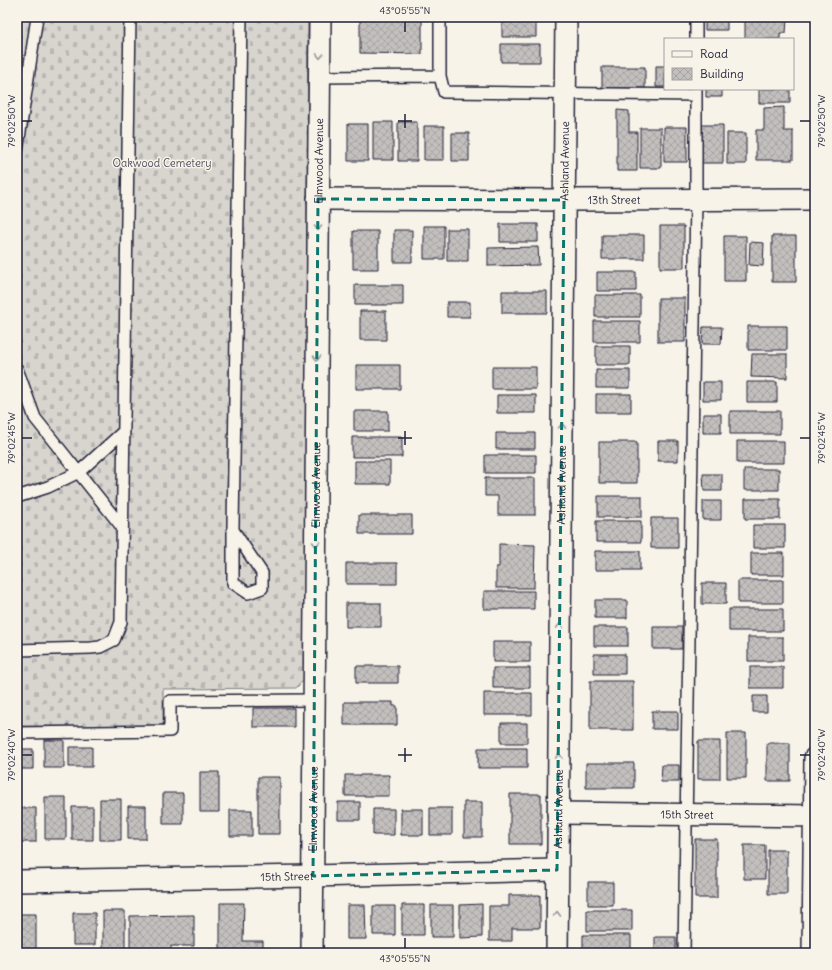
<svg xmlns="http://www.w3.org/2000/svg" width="832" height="970" font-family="Delius,sans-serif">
<defs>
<pattern id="cemetery-stones" width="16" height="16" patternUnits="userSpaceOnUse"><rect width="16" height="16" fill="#d8d5cf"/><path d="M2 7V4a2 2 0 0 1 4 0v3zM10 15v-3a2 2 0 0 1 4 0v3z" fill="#b9b7b3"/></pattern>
<pattern id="building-cross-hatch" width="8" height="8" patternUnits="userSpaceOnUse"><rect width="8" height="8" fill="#c2bfbd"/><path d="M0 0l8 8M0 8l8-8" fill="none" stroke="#a6a4a3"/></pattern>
</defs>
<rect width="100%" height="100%" fill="#f7f3e8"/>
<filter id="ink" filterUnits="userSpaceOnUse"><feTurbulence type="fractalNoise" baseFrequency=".025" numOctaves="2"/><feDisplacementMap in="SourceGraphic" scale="8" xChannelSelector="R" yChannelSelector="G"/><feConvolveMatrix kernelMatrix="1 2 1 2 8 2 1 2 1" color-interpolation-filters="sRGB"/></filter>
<g filter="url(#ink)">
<!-- cemetery -->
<path fill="url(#cemetery-stones)" stroke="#7d7c85" d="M17 17H308L305 679 296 688 163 689V727L17 726Z"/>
<!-- building -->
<path fill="url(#building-cross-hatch)" stroke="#22223b" d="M360 17H422V54L360 53Z
M705 17H727V30H705Z
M745 18 787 19 786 33H780V39H745Z
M502 21H536V37H502Z
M501 44H540V62H501Z
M656 66H665V87H656Z
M602 67H645V88H602Z
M706 89H722V97H706Z
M759 89H790V103H759Z
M784 107V131H793V160H756V130H764V108Z
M617 110 629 111V132H637V171H617Z
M373 122H393V160H373Z
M398 122H417V161H398Z
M348 124H368V161H348Z
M702 125H723V163H702Z
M424 126H444V160H424Z
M664 127H687V162H664Z
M640 128H661V168H640Z
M452 133H469V161H452Z
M727 133H746V164H727Z
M500 224H538V242H500Z
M424 226H444V259H424Z
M660 226H684V268H660Z
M447 229H468V261H447Z
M394 230H412V262H394Z
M353 231H378V269H353Z
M602 235H644V259H602Z
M724 236H746V281H724Z
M772 236H796V282H772Z
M750 242 764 243 763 266 749 265Z
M538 247 539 265 488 266V248Z
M597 272H636V291H597Z
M355 285H403V305H355Z
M502 291H547V313H502Z
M595 295H640V317H595Z
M658 298H685V342H658Z
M447 302H470V317H447Z
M360 311H386V340H360Z
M594 321H640V342H594Z
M748 326H787V350H748Z
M703 327H722L721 344H702Z
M596 346H630V365H596Z
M752 354H787V378L751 377Z
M356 365H400V389H356Z
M492 367H536V389H492Z
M596 370H630V388H596Z
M703 382H721V400H703Z
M747 382H777V402H747Z
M596 394H631V412H596Z
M497 395H536V413H497Z
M354 411H388V431H354Z
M730 411H780V434H730Z
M703 414H721V433H703Z
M496 433H535V449H496Z
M352 437H402V457H352Z
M658 441H678V461H658Z
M737 441H784V463H737Z
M599 442H637V483H599Z
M485 455H536V473H485Z
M355 461H390V484H355Z
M744 469H779V490H744Z
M703 474H722V491H704Z
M485 478H535V515H498V496H485Z
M598 496H642V517H598Z
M745 499H780V519H745Z
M703 501H721V520H703Z
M359 515H412V534H359Z
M651 518H678V548H651Z
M596 521H641V542H596Z
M753 525H785V548H753Z
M499 544 535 545 534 588H496V567H499Z
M595 551H640V570H595Z
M751 553H784V575H751Z
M346 563H397V584H346Z
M738 580H783V603H738Z
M702 583H726V604H702Z
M484 591H534V609H484Z
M595 600H627V618H595Z
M346 603H381V627H346Z
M729 609H783V631H729Z
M594 627H628V646H594Z
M653 627H682V649H653Z
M748 637H783V661H748Z
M493 642H530V662H493Z
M594 654H625V674H594Z
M356 666H398V683H356Z
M750 667H783V688H750Z
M493 668H530V688H493Z
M590 681H633V730H590Z
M484 693H532V715H484Z
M753 696H767V712H753Z
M344 702H393V706H397V725H344Z
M253 708H294V727H253Z
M652 711H678V729H652Z
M501 723H527V743H501Z
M727 733H746V778H727Z
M44 740H64V768H44Z
M698 741H720V779H698Z
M767 743H790V781H767Z
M69 747H92V767H69Z
M478 748H527V768H478Z
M17 749H33V769H17Z
M586 763H634V788H586Z
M662 765H679V782H661Z
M200 772H219V812H200Z
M345 775H389V796H345Z
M258 777H280V834H258Z
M163 793H183V824H163Z
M510 794H541V844H510Z
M45 797H66V839H45Z
M100 799H121V840H100Z
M338 802H360V820H338Z
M464 802H482V837H464Z
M128 806H146V839H128Z
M72 807H93V840H72Z
M17 808H36V842H17Z
M430 808H452V835H430Z
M373 809H394V835H373Z
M401 809H423V835H401Z
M230 810H252V836H230Z
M695 839H717V898H695Z
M744 845H765V879H744Z
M768 850H787V894H768Z
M588 882H613V905H588Z
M509 895H540V928H512V941H489V906H509Z
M220 903H244L243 941H263V953H220Z
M482 904V937L460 938V905Z
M347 905H365L366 939H347Z
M402 905H424V935H402Z
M431 905H453V937H431Z
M373 906H395V935H373Z
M587 910H632V931H587Z
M103 911H125V953H103Z
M73 913H95V945H73Z
M17 914H36V953H17Z
M194 915V946H171V953H152V950H130V916Z
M583 935H631V953H583Z
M655 937H676V953H655Z"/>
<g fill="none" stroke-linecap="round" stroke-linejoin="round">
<!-- lane casing -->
<g stroke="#22223b" stroke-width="14">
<path id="lane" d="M696 39V17
M440 76 444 92 696 95
M319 77 440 76V17
M17 152 37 17
M17 369 35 418 122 527
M17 497 48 487 79 472 124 431
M233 530 262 573V588L248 593 233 583V527L241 17
M17 650 91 648 100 647 114 640 121 622 130 17
M17 733 170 731V701L315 700
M684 953 696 199V89"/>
</g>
<!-- street casing -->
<g stroke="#22223b" stroke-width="24">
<g id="street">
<path id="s1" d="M318 199 564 200 815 199"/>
<path id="s2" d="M558 813 815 816"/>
<path id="s3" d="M17 881 313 876 557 870"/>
<path id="s4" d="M312 953 320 17"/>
<path id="s5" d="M557 953 566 17"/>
<path d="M813 953 815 758"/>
</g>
</g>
<!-- lane -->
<use href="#lane" stroke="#f7f3e8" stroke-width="11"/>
<!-- street -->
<use href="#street" stroke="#f7f3e8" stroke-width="21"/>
</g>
<!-- one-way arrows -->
<defs><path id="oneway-chevron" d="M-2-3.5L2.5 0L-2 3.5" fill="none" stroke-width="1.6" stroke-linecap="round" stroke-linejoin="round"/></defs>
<g stroke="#97959a">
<use href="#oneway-chevron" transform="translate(320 56) rotate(91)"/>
<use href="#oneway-chevron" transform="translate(318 228) rotate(90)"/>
<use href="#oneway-chevron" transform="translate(317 358) rotate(90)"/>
<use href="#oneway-chevron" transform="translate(562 426) rotate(-89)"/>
<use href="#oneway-chevron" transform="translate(316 544) rotate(90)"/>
<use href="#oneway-chevron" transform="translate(560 626) rotate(-89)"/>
<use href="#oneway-chevron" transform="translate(559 756) rotate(-89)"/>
<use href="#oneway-chevron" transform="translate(557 914) rotate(-89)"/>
</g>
</g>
<!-- marked area -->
<path fill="none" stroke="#0f766e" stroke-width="3" stroke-dasharray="8 5" stroke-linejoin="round" d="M318 199 564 200 557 870 313 876Z"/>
<!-- ticks -->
<path fill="none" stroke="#22223b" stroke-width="1.5" d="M405 22V32M405 114V128M22 121H32M398 121H412M800 121H810M405 431V445M22 438H32M398 438H412M800 438H810M405 748V762M22 755H32M398 755H412M800 755H810M405 938V948"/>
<g text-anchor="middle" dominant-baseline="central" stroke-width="3" stroke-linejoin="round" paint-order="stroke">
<!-- street labels -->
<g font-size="11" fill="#22223b" stroke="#f7f3e8">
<text stroke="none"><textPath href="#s4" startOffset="792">Elmwood Avenue</textPath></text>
<text stroke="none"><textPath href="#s5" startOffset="792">Ashland Avenue</textPath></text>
<text stroke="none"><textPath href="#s1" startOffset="296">13th Street</textPath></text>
<text stroke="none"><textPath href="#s4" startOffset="468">Elmwood Avenue</textPath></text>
<text stroke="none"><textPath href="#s5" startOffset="468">Ashland Avenue</textPath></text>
<text stroke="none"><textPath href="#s4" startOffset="144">Elmwood Avenue</textPath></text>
<text stroke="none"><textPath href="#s5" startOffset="144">Ashland Avenue</textPath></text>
<text stroke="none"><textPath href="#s2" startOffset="129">15th Street</textPath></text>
<text stroke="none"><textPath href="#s3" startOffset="270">15th Street</textPath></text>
</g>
<!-- park labels -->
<g font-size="11" fill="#504f60" stroke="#f7f3e8">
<text x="162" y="163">Oakwood Cemetery</text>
</g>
</g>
<!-- margin -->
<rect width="832" height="970" fill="none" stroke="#f7f3e8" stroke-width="44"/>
<!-- legend -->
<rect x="664" y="38" width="130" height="52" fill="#f7f3e8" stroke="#a29fa3"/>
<rect x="672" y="51" width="20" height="6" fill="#f7f3e8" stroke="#a29fa3"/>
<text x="700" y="58" font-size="12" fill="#22223b">Road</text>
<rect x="672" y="68" width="20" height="12" fill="url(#building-cross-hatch)" stroke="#a29fa3"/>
<text x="700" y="78" font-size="12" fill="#22223b">Building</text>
<rect x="22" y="22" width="788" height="926" fill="none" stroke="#22223b" stroke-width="1.5"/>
<g font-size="10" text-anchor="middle" fill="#22223b">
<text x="405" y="14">43°05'55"N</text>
<text transform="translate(821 121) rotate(-90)" y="4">79°02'50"W</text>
<text transform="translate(11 121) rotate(-90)" y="4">79°02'50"W</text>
<text transform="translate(821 438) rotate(-90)" y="4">79°02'45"W</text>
<text transform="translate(11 438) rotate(-90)" y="4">79°02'45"W</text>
<text transform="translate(821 755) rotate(-90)" y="4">79°02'40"W</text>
<text transform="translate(11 755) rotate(-90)" y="4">79°02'40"W</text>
<text x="405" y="962">43°05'55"N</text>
</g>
</svg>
